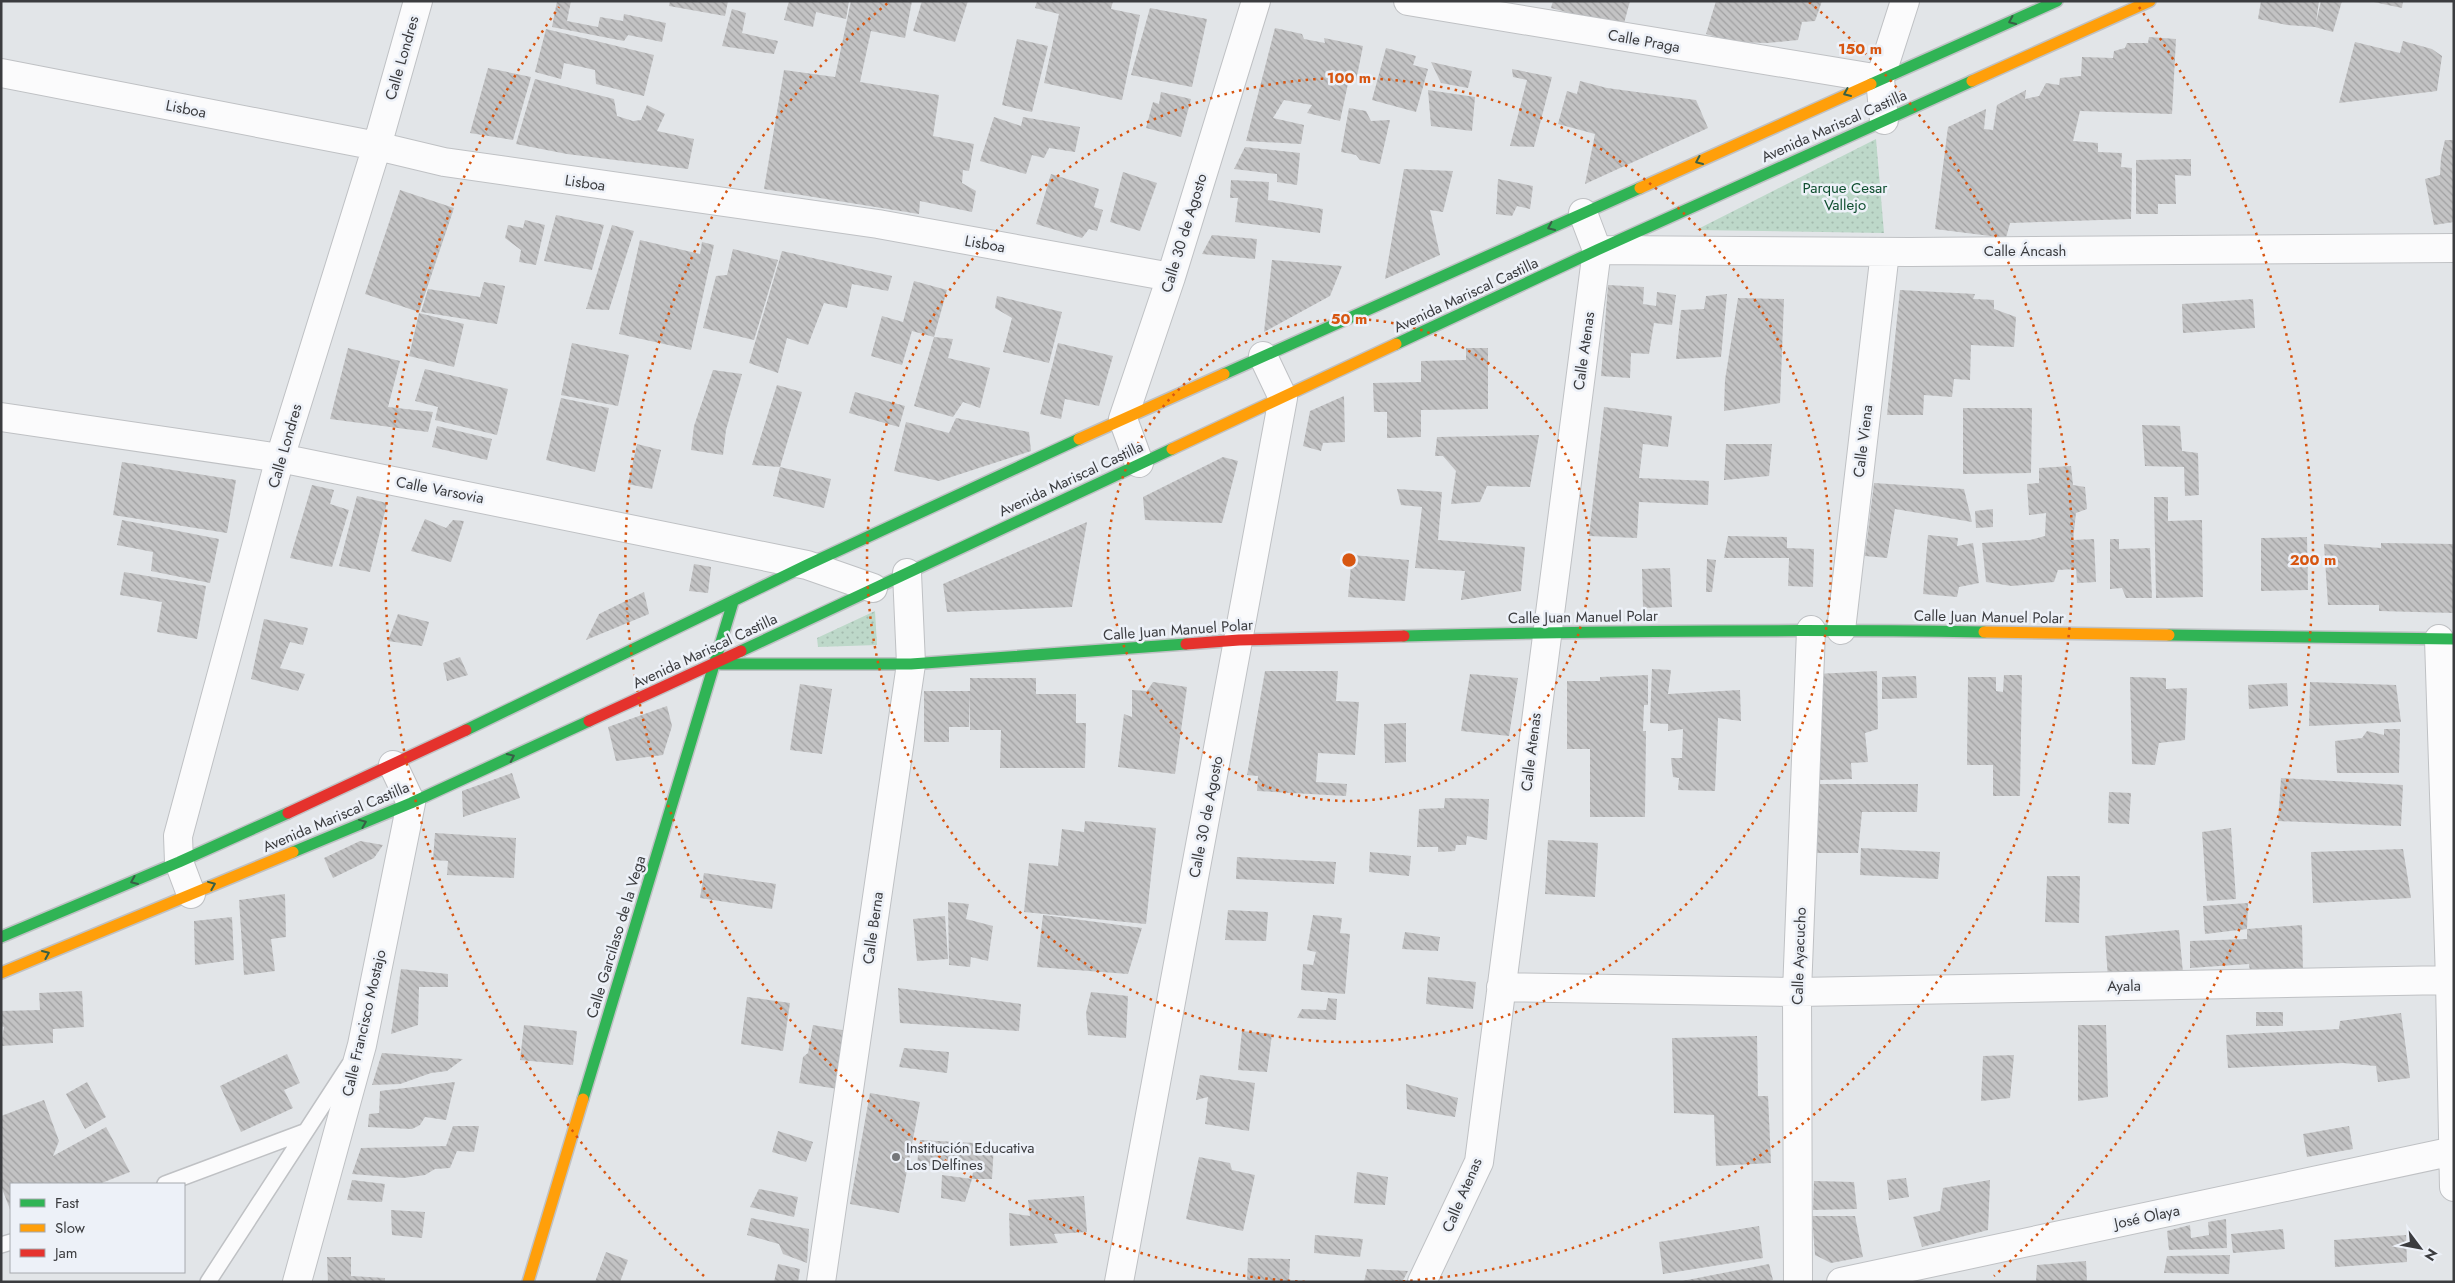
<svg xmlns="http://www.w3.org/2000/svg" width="2455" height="1283" font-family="Jost,sans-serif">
<defs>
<pattern id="park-dots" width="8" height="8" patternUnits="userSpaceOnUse" patternTransform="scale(1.25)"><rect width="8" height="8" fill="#bdd8c9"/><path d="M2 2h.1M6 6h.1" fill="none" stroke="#a3baae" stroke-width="1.8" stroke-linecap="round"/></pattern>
<pattern id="building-back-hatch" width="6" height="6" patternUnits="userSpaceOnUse" patternTransform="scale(1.25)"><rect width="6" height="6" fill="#c3c3c4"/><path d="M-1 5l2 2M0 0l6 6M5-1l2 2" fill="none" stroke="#a0a0a1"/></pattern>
</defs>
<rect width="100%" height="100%" fill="#e2e5e8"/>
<!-- park -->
<path fill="url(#park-dots)" d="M1876 139 1884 233 1696 230Z
M875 611 877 645 818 647 817 638Z"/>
<!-- building -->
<path fill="url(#building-back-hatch)" d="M557 1H571L567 21 598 27 600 17 623 21 624 14 666 23 662 42 628 35 624 41 552 27Z
M670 1H728L725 16 669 6Z
M789 1H849L846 19 816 12 813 27 784 20Z
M851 1H912L905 38 871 31 860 82 939 95 933 136 974 144 969 171 963 170 962 183 976 191 972 212 920 201 919 214 764 189 784 70 835 77Z
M922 1H968L955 42 913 31Z
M1037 1H1113L1111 9 1140 15 1122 100 1044 83 1059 14 1035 8Z
M1553 1H1630L1623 27 1551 8Z
M1716 1H1822L1815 21 1802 22 1798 40 1767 43 1734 42 1706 34Z
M2261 1H2319L2316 23 2321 1H2342L2333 32 2315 27 2287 25 2258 19Z
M2369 1H2403L2402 8Z
M1150 8 1207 19 1192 87 1131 75Z
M732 9 746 13 742 33 778 41 774 54 722 46Z
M1275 28 1302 34 1304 39 1325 43 1324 38 1363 46 1356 81 1349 79 1340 121 1307 113 1312 105 1284 100 1273 118 1304 125 1301 144 1246 141Z
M546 29 654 55 644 96 596 84 595 70 564 63 561 79 535 72Z
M2149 37 2176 39 2172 114 2080 111 2073 141 2098 143V152L2122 153 2121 167 2132 168 2131 219 2010 223 2006 238 1935 229 1948 127 1986 109 1984 129 1993 130 1997 105 2026 90 2025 99 2039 96 2046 83 2059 85 2060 78 2081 76 2082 57 2113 58 2114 51 2125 48 2127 43H2148Z
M1017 39 1048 46 1032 112 1002 105Z
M2403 41 2432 49 2442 56 2437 91 2339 103 2355 42 2400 53Z
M1386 48 1416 56 1413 65 1428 69 1416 112 1372 100Z
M1431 62 1472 71 1468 88 1441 83Z
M488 68 531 77 513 140 470 133Z
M1512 69 1552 77 1534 147 1510 146 1527 80 1513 77Z
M535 79 614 99 617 116 633 121 641 120 647 105 665 114 657 131 694 139 688 169 567 154 516 144Z
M1580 81 1607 88 1696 100 1708 128 1585 184 1595 134 1558 124 1567 91 1577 94Z
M1428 90 1475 97 1472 131 1431 126Z
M1161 92 1191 99 1181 137 1146 128 1153 102 1159 104Z
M1349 108 1366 111 1371 121 1390 120 1380 164 1360 160 1356 155 1341 152Z
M994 117 1021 126 1023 117 1080 127 1075 152 1049 148 1044 158 1032 155 1026 174 980 161Z
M2445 140H2454V222L2434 225 2425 179 2440 175 2441 157Z
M1245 147 1300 153 1297 185 1277 182V174L1234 169Z
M2191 159V176L2175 175 2176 204H2158V214H2136V160Z
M1404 169 1453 171 1443 212 1430 210 1440 255 1385 279Z
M1123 172 1157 183 1140 231 1110 222Z
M1051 174 1099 189 1094 207 1103 210 1097 231 1089 229 1082 238 1036 224Z
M1498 179 1533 186 1530 209 1517 206 1512 216 1496 214Z
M1231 180 1269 182 1268 200 1323 209 1320 233 1235 222 1238 198H1230Z
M400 190 454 208 419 312 365 294Z
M556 215 604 225 592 270 544 261Z
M525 220 545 225 536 265 519 262 521 250 505 238 508 225 523 228Z
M612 225 634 231 609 310 586 309Z
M1212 235 1257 239 1255 259 1202 254Z
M640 240 700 254 702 242 714 245 691 350 619 334Z
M733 249 778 260 754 340 703 328 716 276 727 275Z
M782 251 892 276 888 291 852 284 847 308 824 303 808 345 787 338 778 373 749 363Z
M1272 260 1342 266 1330 296 1264 332Z
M914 281 947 290 934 337 953 339 948 358 990 368 980 408 963 402 953 417 914 406 934 337 912 331 902 365 871 356 882 316 903 322Z
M484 282 505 286 497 324 421 312 428 289 480 297Z
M1608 285 1644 287 1643 304 1656 306 1657 292 1676 295 1672 325 1654 323 1649 354 1631 353 1630 378 1601 376Z
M1900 290 1975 294 1973 299 1994 300V309L2016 317 2014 347 1971 345 1970 380 1954 379 1952 397 1924 395 1923 415H1887Z
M1727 294 1721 357 1676 359 1681 310 1704 309 1706 296Z
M997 296 1062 312 1049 363 1003 352 1012 318 995 308Z
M1738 298 1784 299 1780 403 1724 411 1725 380Z
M2253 299 2255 328 2183 333 2182 304Z
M419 313 464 324 454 367 409 356Z
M572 343 629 355 618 406 561 395Z
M1058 343 1113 356 1099 406 1065 399 1061 419 1040 414Z
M348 348 400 361 388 407 433 412 428 432 330 419Z
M1466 348H1488V409L1421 410V437L1387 438V412H1374L1373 383 1421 382V361L1466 360Z
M425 369 508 389 497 435 435 420 438 407 415 401Z
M713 370 742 374 726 430 723 455 691 450 694 426Z
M777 385 802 392 780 467 831 479 824 508 773 496 780 467 752 465Z
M855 392 905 406 899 427 849 413Z
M1344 396 1345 442 1323 443 1321 451 1303 446 1310 411Z
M561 398 609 408 595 472 546 460Z
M1604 407 1672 416 1668 447 1643 444 1639 478 1709 481 1708 505 1639 502 1637 538 1589 536Z
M1963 408H2032L2031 473 1963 474Z
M956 418 1029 432 1031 451 939 481 894 471 906 422 949 433Z
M2142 425 2180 426 2182 451 2198 453 2199 495 2185 496 2184 467 2145 466Z
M437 426 492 439 487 460 432 447Z
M1539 435 1530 487 1487 486 1480 502 1451 504 1456 471 1443 456H1435L1437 437Z
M637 444 661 450 652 489 628 484Z
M1726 444H1772L1769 476 1724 480Z
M1223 457 1238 461 1222 523 1145 520 1143 497Z
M122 462 236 480 227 533 113 515Z
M2071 466 2073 485 2085 487 2087 509 2076 513 2073 540 2094 539 2096 582 2077 583 2076 569 2058 570 2054 582 2012 586 1986 582 1982 543 2030 540 2045 536 2046 513 2029 515 2027 484 2039 483V468Z
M1874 483 1964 489 1972 522 1895 509 1887 558 1865 556Z
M312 485 334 490 330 504 349 510 332 567 290 558Z
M1397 489 1442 492 1438 540 1525 547 1521 591 1461 600 1465 571 1415 568 1422 507 1401 505Z
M357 496 387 503 370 572 339 566Z
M2154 497H2168V521L2202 520 2203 597 2156 598Z
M1993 509V527L1976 528 1975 511Z
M425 519 446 528 453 520 464 521 451 562 411 551Z
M122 520 219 539 210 583 151 571 153 552 117 545Z
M1087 522 1072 607 947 612 943 584Z
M1928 535 1958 538 1957 546 1973 543 1979 583 1959 587 1957 597 1923 594Z
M1728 536 1787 537V548L1814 549 1813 587 1788 586 1789 558H1724Z
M2307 537 2308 590 2261 591V538Z
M2110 539H2119V549L2150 548 2152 598H2126L2122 588 2110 589Z
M2381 543 2454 544V613L2379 611V605H2328L2324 544 2381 548Z
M1352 555 1409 560 1405 601 1348 597Z
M1707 559 1716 560 1712 592H1706Z
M694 564 711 567 708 593 689 591Z
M1670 568 1672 607 1643 608 1642 569Z
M124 572 206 586 197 639 157 632 162 602 120 595Z
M644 592 649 614 586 640 599 614Z
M398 614 429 622 422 646 388 641Z
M264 619 308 628 303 645 290 642 280 668 305 674 298 691 251 679Z
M460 657 468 675 447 681 443 663Z
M1652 669 1671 670 1668 694 1740 690 1741 721 1718 718 1715 791 1678 790 1679 778 1673 777 1671 758H1682L1683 729 1668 731V724L1650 723Z
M1265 671H1338L1336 701 1359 702 1355 755 1318 753 1316 782 1347 784 1346 796 1257 791 1258 776 1247 775Z
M1877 671 1878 729 1865 733 1868 762 1851 763 1852 779 1820 780 1816 674Z
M1470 674 1518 678 1509 736 1461 731Z
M1648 675V705H1644L1643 731H1646L1645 817H1590V749H1567V681H1600V677Z
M2004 675H2022L2020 796H1993V765H1967L1968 677H1996V691L2003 692Z
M1916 676 1917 698 1882 699V677Z
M2130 677 2166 678V689L2187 688 2185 740 2159 743 2155 765 2132 764Z
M970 678H1036V694H1076V723H1086L1085 768H1000L1001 730H970Z
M1153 682 1187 687 1175 774 1118 767 1124 714 1132 717V690L1147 691Z
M2310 682 2396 685 2401 722 2309 726Z
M2287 683 2288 706 2249 709 2248 685Z
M800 684 832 689 822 754 790 750Z
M924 691H970L969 727H949V742H924Z
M667 706 672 726 663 755 616 761 608 727Z
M1406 723V762L1385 763 1384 724Z
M2384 729H2400L2399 773H2337L2335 741 2362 738 2367 731 2384 735Z
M512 773 520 798 463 817 462 791Z
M2281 778 2403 785 2401 826 2278 821Z
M1817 784H1918L1917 812H1862L1858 853H1817Z
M2109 792 2131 793 2129 824 2108 823Z
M1445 798 1489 799 1487 840 1467 836 1466 845H1456L1455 851 1438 852V847H1417L1419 809 1444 808Z
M1085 821 1156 828 1146 924 1024 912 1029 863 1058 866 1062 829 1084 832Z
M2231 828 2236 899 2207 901 2202 832Z
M435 833 516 838 514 878 447 875 448 861 433 860Z
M1548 840 1598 843 1595 897 1545 894Z
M360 841 383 845 374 858 333 878 324 858Z
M1861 848 1940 852 1938 879 1860 875Z
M2403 849 2411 898 2313 903 2311 852Z
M1370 852 1411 856 1409 876 1369 872Z
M1237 857 1336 862 1334 884 1236 879Z
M704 873 776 884 772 909 700 898Z
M2047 876H2080L2079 923 2045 922Z
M285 894 286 937 271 939 275 971 244 975 239 900Z
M948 902 969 904 966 919 993 926 988 961 971 957 970 967 949 965Z
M2248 903 2247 929 2205 934 2203 906Z
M1228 910 1268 912 1266 941 1225 940Z
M1043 915 1142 928 1128 974 1037 967Z
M1313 915 1342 918 1340 933 1350 934 1345 994 1301 990 1303 964 1313 965 1316 952 1307 950Z
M945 916 948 959 917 961 913 919Z
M232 917 234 960 195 965 194 921Z
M2302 925 2303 972H2250L2249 964 2190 968V941L2247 939V929Z
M2179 930 2183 973 2108 979 2105 936Z
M1405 932 1440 937 1438 951 1402 949Z
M401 969 448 974V987H419L418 1025 391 1034Z
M1428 977 1476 982 1473 1009 1426 1004Z
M898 988 1021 1004 1019 1031 900 1023Z
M82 991 84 1027 53 1029V1043L1 1046 4 1027 1 1026V1011L40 1010 39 993Z
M1091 992 1128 996 1126 1038 1088 1035 1086 1013Z
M747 997 790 1003 783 1051 741 1044Z
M1328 998 1337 999 1336 1020 1297 1018 1302 1009 1326 1010Z
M2256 1012H2283V1026H2256Z
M2401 1013 2410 1078 2378 1082 2376 1066 2343 1063 2228 1068 2226 1035 2339 1029 2340 1021Z
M524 1025 577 1031 573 1065 520 1060Z
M813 1025 848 1031 838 1089 799 1083 803 1057 808 1053Z
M2078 1025H2106L2108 1097 2078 1101Z
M1242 1031 1272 1034 1267 1072 1238 1070Z
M1757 1036 1758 1096H1768L1771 1163 1716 1166 1714 1115 1674 1113 1672 1038Z
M904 1048 949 1052 947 1073 899 1067Z
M382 1053 463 1059 447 1071 431 1073 400 1084 372 1085Z
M287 1054 300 1083 284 1090 293 1108 241 1132 220 1086Z
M2014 1055 2010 1098 1981 1101 1983 1056Z
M1200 1075 1255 1083 1249 1131 1205 1124 1208 1097 1196 1100Z
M87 1082 106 1117 85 1129 66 1094Z
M455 1082 446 1120 425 1117 420 1125 412 1129 368 1127 369 1114 379 1113 380 1091Z
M1406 1084 1458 1098 1455 1117 1407 1109Z
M870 1093 920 1102 899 1213 850 1204Z
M44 1100 59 1141 53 1156 106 1127 130 1172 99 1184H11V1212L1 1186V1116Z
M453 1126H479L474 1152 457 1151 450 1168 435 1169 425 1175 403 1178 352 1174 361 1148 446 1146Z
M2349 1126 2353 1149 2307 1157 2303 1134Z
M778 1131 813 1142 806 1162 772 1152Z
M920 1140 994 1144 992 1179H972L973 1172 917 1164Z
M1199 1157 1230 1163 1232 1170 1255 1175 1243 1231 1186 1219Z
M1357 1172 1388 1177 1385 1205 1354 1203Z
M942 1175 972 1179 965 1202 941 1198Z
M1906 1178 1909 1197 1889 1200 1887 1180Z
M352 1180 385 1184 382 1202 347 1200Z
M1990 1180 1988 1230 1922 1247 1913 1217 1940 1211 1943 1188Z
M1814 1181 1854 1182 1857 1209 1813 1210Z
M759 1189 798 1197 794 1217 750 1207Z
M1084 1196 1087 1232 1054 1234 1058 1243 1010 1246 1009 1213 1030 1216 1028 1200Z
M391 1210 425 1212 422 1238 392 1235Z
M1812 1216H1855L1863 1257 1831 1263 1815 1255Z
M751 1218 809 1229 807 1263 783 1254 779 1244 747 1235Z
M2226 1219 2227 1248 2169 1250 2167 1231 2190 1225 2191 1238 2209 1235 2208 1222Z
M1759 1226 1763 1258 1663 1274 1659 1242Z
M2283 1229 2285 1249 2233 1253 2231 1234Z
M1315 1235 1363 1239 1360 1257 1314 1253Z
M2406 1235 2407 1262 2335 1267 2334 1240Z
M606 1252 628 1260 620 1282H595Z
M2230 1255 2229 1274 2164 1273 2167 1256Z
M327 1257H351V1276L385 1278V1282H328Z
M1248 1258 1290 1259 1289 1281 1247 1280Z
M2086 1261 2087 1282H2036L2037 1265Z
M778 1264 800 1269 798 1282H774Z
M1769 1264 1773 1280 1765 1282H1677Z
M1367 1269 1408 1271 1402 1282H1364Z"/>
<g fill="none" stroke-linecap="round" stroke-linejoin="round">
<!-- lane casing -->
<g stroke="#bfc1c4" stroke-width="18">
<path id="lane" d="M165 1184 304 1132
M1 1245 11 1242
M208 1282 349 1065"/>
</g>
<!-- street casing -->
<g stroke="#bfc1c4" stroke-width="30">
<path id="street" d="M1408 1 1880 79
M1 73 377 146 444 162 878 224 1171 277
M1884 120 1880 79 1905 1
M1597 250 1910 252 2454 248
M1 417 280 458 807 565 873 588
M1139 463 1123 419 1171 277 1256 1
M1841 630 1885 252
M2439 639 2450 980 2454 1187
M191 894 179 862 178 836 280 458 377 146 418 1
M1501 987 1797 992 2450 980
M297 1282 362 1045 411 803 393 765
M821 1282 911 664 907 573
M1119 1282 1283 398 1263 356
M1422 1282 1479 1162 1597 250 1583 213
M1798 1282 1797 992 1811 630
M1841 1282 2454 1151"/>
</g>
<!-- fast casing -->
<g stroke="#bfc1c4" stroke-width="14">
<path id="fast" d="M1871 84 2057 1
M1396 344 1597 250 1972 81
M1224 374 1640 188
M2169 635 2454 639
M1404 636C1597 631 1790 629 1984 632
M741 651 1172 449
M721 664H911L1186 644
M466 730 807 565 1079 439
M293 852 411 803 589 721
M1 937 179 862 288 813
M583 1099 733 602"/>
</g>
<!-- slow casing -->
<g stroke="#bfc1c4" stroke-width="14">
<path id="slow" d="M1972 81 2150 1
M1640 188 1871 84
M1079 439 1224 374
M1172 449 1396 344
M1984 632 2169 635
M1 973 293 852
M528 1282 583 1099"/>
</g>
<!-- jam casing -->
<g stroke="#bfc1c4" stroke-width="14">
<path id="jam" d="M1186 644 1239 640 1404 636
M589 721 741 651
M288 813 466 730"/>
</g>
<!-- lane -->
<use href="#lane" stroke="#fbfbfc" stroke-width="15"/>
<!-- street -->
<use href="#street" stroke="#fbfbfc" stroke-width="28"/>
<!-- fast -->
<use href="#fast" stroke="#30b455" stroke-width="11"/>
<!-- slow -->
<use href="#slow" stroke="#ff9f0a" stroke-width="11"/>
<!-- jam -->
<use href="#jam" stroke="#e5322d" stroke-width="11"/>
</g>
<!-- one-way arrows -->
<defs><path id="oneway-chevron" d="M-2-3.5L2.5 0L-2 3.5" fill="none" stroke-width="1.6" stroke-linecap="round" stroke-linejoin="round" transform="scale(1.25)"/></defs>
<g stroke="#386046">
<use href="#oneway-chevron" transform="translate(2012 21) rotate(156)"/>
<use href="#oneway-chevron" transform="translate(1847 93) rotate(156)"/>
<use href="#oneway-chevron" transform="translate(1699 161) rotate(156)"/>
<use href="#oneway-chevron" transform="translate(1551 227) rotate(156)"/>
<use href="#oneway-chevron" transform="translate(511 757) rotate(-25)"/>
<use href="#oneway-chevron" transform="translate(363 823) rotate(-22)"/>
<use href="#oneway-chevron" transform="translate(134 881) rotate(157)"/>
<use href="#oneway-chevron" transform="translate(212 885) rotate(-22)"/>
<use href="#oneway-chevron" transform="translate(46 954) rotate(-23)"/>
</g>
<!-- distance rings -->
<g fill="none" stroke="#d75611" stroke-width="2.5" stroke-dasharray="2.5 5">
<circle cx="1349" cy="560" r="241"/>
<circle cx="1349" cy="560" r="482"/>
<path d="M1305 1282A723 723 0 0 1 889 2M1809 2A723 723 0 0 1 1393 1282"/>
<path d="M704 1276A964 964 0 0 1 559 7M2139 7A964 964 0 0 1 1994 1276"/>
</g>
<!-- markers -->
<circle fill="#75777a" stroke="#edf1f8" stroke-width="2" cx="896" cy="1157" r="5"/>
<g text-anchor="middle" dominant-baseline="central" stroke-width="5" stroke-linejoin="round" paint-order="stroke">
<!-- street labels -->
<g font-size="15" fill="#3b3c3f" stroke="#edf1f8">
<text transform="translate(1644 41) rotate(10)">Calle Praga</text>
<text transform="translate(402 58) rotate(-74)">Calle Londres</text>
<text transform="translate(186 109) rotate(11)">Lisboa</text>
<text transform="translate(1834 126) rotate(-24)">Avenida Mariscal Castilla</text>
<text transform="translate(585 183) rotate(8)">Lisboa</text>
<text transform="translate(1184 233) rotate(-73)">Calle 30 de Agosto</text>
<text transform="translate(985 244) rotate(10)">Lisboa</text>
<text x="2025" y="251">Calle Áncash</text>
<text transform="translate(1466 295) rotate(-25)">Avenida Mariscal Castilla</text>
<text transform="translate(1584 351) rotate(-82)">Calle Atenas</text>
<text transform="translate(1863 441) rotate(-83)">Calle Viena</text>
<text transform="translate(285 446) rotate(-74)">Calle Londres</text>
<text transform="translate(1071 479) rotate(-25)">Avenida Mariscal Castilla</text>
<text transform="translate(440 490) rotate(11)">Calle Varsovia</text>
<text transform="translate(1583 617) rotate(-1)">Calle Juan Manuel Polar</text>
<text transform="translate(1989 617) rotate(1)">Calle Juan Manuel Polar</text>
<text transform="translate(1178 630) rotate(-4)">Calle Juan Manuel Polar</text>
<text transform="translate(705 651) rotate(-25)">Avenida Mariscal Castilla</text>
<text transform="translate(1531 752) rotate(-83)">Calle Atenas</text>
<text transform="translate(336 817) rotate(-23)">Avenida Mariscal Castilla</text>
<text transform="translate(1206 817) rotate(-79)">Calle 30 de Agosto</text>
<text transform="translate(873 928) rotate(-82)">Calle Berna</text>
<text transform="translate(616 937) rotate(-73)">Calle Garcilaso de la Vega</text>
<text transform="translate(1799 956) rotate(-88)">Calle Ayacucho</text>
<text transform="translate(2124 986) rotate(-1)">Ayala</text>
<text transform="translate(364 1023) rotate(-77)">Calle Francisco Mostajo</text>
<text transform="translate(1462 1195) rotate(-67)">Calle Atenas</text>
<text transform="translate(2147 1217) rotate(-12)">José Olaya</text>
</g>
<!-- park labels -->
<g font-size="15" fill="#0f4e2f" stroke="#edf1f8">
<text x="1845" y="188">Parque Cesar<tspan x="1845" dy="17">Vallejo</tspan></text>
</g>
<!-- poi labels -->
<g font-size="15" fill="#3b3c3f" stroke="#edf1f8" text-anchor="start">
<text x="906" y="1148">Institución Educativa<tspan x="906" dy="17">Los Delfines</tspan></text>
</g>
</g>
<circle cx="1349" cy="560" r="8" fill="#d75611" stroke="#edf1f8" stroke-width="2.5"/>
<g font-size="15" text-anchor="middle" font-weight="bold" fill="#d75611" stroke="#edf1f8" stroke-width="5" stroke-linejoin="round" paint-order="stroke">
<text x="1860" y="54">150 m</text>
<text x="1349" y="83">100 m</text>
<text x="1349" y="324">50 m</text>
<text x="2313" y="565">200 m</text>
</g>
<!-- border -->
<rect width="2455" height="1283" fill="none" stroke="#3b3c3f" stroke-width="5"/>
<!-- legend -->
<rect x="10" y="1183" width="175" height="90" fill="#edf1f8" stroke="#a6a9ae"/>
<rect x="20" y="1199" width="25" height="8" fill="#30b455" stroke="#a6a9ae"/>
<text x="55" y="1208" font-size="15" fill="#3b3c3f">Fast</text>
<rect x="20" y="1224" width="25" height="8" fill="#ff9f0a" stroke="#a6a9ae"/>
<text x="55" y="1233" font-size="15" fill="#3b3c3f">Slow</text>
<rect x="20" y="1249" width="25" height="8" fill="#e5322d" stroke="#a6a9ae"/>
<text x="55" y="1258" font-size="15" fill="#3b3c3f">Jam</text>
<!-- north arrow -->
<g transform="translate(2420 1248) rotate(122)" stroke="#edf1f8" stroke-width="4" paint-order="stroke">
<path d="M0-4L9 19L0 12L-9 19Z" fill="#3b3c3f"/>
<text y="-8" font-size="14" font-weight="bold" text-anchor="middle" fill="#3b3c3f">N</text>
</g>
</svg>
